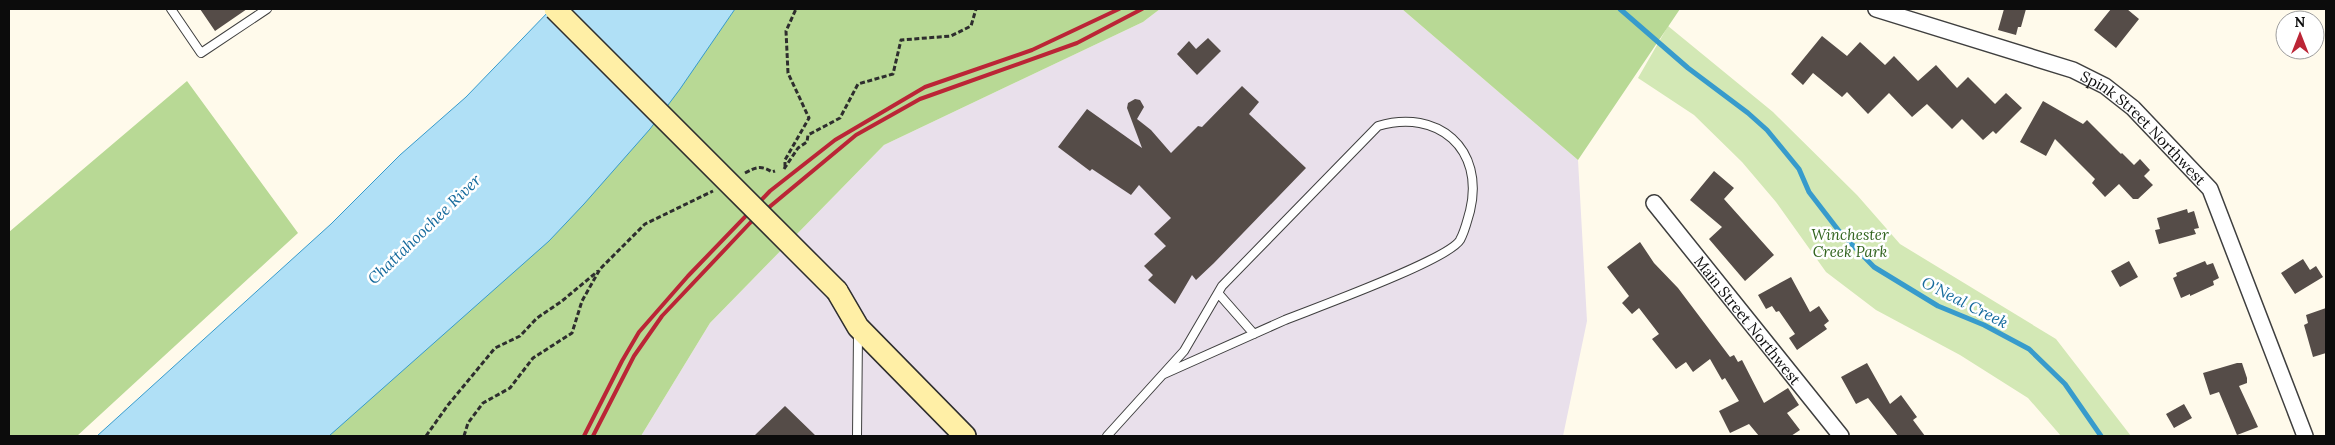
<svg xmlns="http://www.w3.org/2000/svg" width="2335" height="445" font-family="Lora,serif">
<rect width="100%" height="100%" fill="#fffaeb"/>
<!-- industrial -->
<path fill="#e9e0eb" d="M1160 9H1402L1578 160 1587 321 1563 436H641L710 323 884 145 1143 22Z"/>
<!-- green -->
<path fill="#d3e8b5" d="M1668 26 1773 112 1857 195 1900 244 2056 339 2131 436H2061L2028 398 1960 355 1876 310 1826 272 1776 202 1742 162 1694 115 1638 78Z"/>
<!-- forest -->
<path fill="#b8d995" d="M735 9H1160L1143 22 884 145 710 323 641 436H297L644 135Z
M1402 9H1680L1578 160Z
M187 81 298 233 77 436H9V232Z"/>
<!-- water -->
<path fill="#b0e0f6" stroke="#379bcc" d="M551 9H735L680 89 650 129 584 204 549 241 329 436H97L331 224 400 155 466 97Z"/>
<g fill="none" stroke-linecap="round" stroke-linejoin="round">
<!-- stream -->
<path stroke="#379bcc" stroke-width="5" d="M1620 9 1688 68 1748 113 1767 130 1799 169 1809 192 1839 231 1874 267 1938 306 1984 325 2029 349 2065 384 2101 436"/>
</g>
<!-- building -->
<path fill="#554c48" d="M200 9H247L215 31Z
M2004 9H2026L2021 27H2018L2016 35 1998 30Z
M2111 9H2127L2139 19 2116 48 2094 30Z
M1822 36 1847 56 1860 42 1885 65 1894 56 1918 81 1936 65 1957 88 1968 77 1995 104 2006 93 2022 108 1996 134 1993 131 1983 140 1962 119 1952 129 1927 104 1912 117 1889 93 1868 114 1847 92 1842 97 1813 73 1803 85 1791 74Z
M1208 38 1221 51 1197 75 1177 54 1189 41 1196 49Z
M1242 86 1259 102 1249 114 1306 168 1214 263 1196 280 1192 275 1175 304 1148 280 1153 275 1144 266 1166 246 1154 234 1171 218 1139 185 1131 195 1092 169 1090 171 1058 147 1087 109 1142 148 1127 108 1128 103 1135 99 1140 100 1144 107 1137 119 1151 130 1171 153 1198 126 1202 127Z
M2043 101 2083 124 2087 120 2121 154 2122 153 2134 165 2140 159 2150 170 2144 176 2153 185 2138 199H2133L2119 184 2105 197 2092 183 2095 179 2055 139 2046 156 2020 142Z
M1714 171 1734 188 1724 199 1774 255 1745 281 1709 239 1722 227 1690 200Z
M2187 209 2188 213 2194 211 2199 228 2194 229 2196 234 2159 244 2155 230 2160 229 2157 218Z
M1640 242 1654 263 1678 288 1730 357 1734 355 1738 362 1742 360 1764 403 1788 388 1799 405 1787 413 1800 430 1791 436H1759L1749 424 1730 433 1719 411 1739 401 1725 378 1722 380 1710 359 1693 372 1686 362 1676 369 1652 339 1659 334 1639 308 1632 314 1622 303 1629 296 1607 267Z
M2303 259 2310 270 2316 266 2323 277 2295 294 2281 273Z
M2129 261 2138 277 2120 287 2111 271Z
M2205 261 2207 265 2213 263 2219 278 2213 281 2214 285 2190 296V294L2181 298 2173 278 2177 276 2176 273Z
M1791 277 1810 312 1819 306 1829 321 1824 325 1827 329 1797 350 1789 338 1795 334 1779 311 1776 312 1772 306 1766 309 1758 295Z
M2326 308V353L2313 357 2304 325 2308 323 2306 315Z
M1867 363 1890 404 1901 395 1917 417 1913 420 1925 436H1898L1868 398 1856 404 1841 377Z
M2237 363H2242L2247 378V383L2239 386 2258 427 2237 435 2219 392 2210 395 2203 373Z
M2184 404 2192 418 2174 428 2166 414Z
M785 406 816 436H754Z"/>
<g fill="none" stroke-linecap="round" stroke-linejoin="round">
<!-- service casing -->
<g stroke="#3f3f3f" stroke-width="10">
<path id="service" d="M171 9 201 53 267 9
M1218 293 1254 334
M857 436 858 334
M1107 436 1184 351 1222 286 1378 126C1438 108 1485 149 1470 211 1467 221 1465 231 1460 240 1448 260 1315 308 1285 320 1244 338 1204 356 1164 374"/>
</g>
<!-- minor casing -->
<g stroke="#3f3f3f" stroke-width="18">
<g id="minor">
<path id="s1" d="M1876 9 2073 70 2105 86 2133 108 2210 189 2305 436"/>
<path id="s2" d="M1654 203 1841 436"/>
</g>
</g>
<!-- secondary casing -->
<g stroke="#2e2e2e" stroke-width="24">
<path id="secondary" d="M837 291 858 327 965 436"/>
</g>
<!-- path -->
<path stroke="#2e2e2e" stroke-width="3" stroke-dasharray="5 2.5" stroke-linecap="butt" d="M785 167V160L809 118 788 73 786 31 796 9
M784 169 798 148 807 142 808 135 840 118 858 84 893 74 901 40 951 36 971 26 976 9
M745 173C756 167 761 165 772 172L775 171
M426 436 448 405 495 348 520 336 537 318 562 301 598 271
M464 436 468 423 483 403 510 388 533 358 572 333 582 301 600 269 645 224 713 191"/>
<!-- service -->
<use href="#service" stroke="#fff" stroke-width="8"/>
<!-- minor -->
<use href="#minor" stroke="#fff" stroke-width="15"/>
<!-- secondary -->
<use href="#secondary" stroke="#ffefa6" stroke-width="21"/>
<!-- rail -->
<path stroke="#bb2536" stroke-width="4" d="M584 436 622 361 639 332 688 276 770 191 835 140 925 87 1032 50 1119 9
M593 436 634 356 662 316 750 223 856 135 920 99 1077 43 1142 9"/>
<!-- secondary-bridge casing -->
<g stroke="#2e2e2e" stroke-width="24" stroke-linecap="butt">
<path id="secondary-bridge" d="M555 9 837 291"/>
</g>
<!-- secondary-bridge -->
<use href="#secondary-bridge" stroke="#ffefa6" stroke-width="21"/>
</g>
<g text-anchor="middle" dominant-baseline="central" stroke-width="5" stroke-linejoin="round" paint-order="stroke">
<!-- street labels -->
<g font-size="15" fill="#0c0c0c" stroke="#fff">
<text stroke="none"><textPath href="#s1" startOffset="298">Spink Street Northwest</textPath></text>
<text stroke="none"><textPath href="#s2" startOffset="150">Main Street Northwest</textPath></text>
</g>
<!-- park labels -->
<g font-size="15" font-style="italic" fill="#30631d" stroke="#fff">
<text x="1850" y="234">Winchester<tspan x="1850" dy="17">Creek Park</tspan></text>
</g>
<!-- water labels -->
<g font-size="16" font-style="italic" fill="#166b9d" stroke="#fff">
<text transform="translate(424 229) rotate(-44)">Chattahoochee River</text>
<text transform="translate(1965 302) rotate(27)">O'Neal Creek</text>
</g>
</g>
<!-- border -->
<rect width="2335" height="445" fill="none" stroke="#0c0c0c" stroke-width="20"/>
<!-- north arrow -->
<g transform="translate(2300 35)"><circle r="24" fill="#ffffff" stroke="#9e9e9e"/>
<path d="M0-4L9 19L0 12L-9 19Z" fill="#bb2536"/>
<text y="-8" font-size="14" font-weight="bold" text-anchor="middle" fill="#0c0c0c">N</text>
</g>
</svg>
